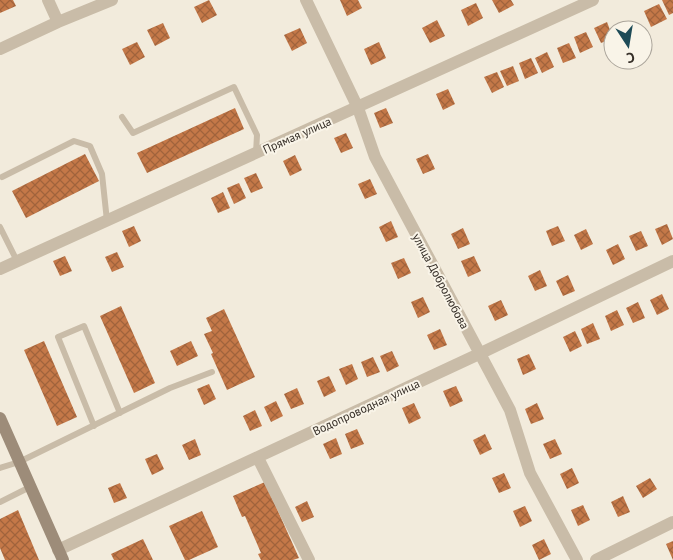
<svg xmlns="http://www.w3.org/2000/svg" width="673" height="560" font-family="'PT Sans',sans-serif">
<defs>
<pattern id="building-cross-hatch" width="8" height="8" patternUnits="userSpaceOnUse" patternTransform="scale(1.25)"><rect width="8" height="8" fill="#c47848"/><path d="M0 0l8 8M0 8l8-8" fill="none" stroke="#a0633c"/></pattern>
</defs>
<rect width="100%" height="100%" fill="#f2ebdc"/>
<!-- building -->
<path fill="url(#building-cross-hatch)" d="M0 0H13L16 6 0 13Z
M209 0 217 15 202 23 194 7Z
M340 0H358L362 8 347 16Z
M492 0H511L514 5 499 13Z
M662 0H673V13L669 15Z
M476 3 483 18 468 26 461 10Z
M659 4 667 19 651 27 644 11Z
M437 20 445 36 430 43 422 28Z
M607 22 613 38 601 43 594 28Z
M163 23 170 38 155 46 147 30Z
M300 28 307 43 292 51 284 35Z
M586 32 593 47 580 53 574 37Z
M137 42 145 57 130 65 122 49Z
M379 42 386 58 371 65 364 49Z
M569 43 576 58 563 63 557 48Z
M547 52 554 67 542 73 535 58Z
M531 58 538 73 525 79 519 63Z
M513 66 519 81 507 86 500 71Z
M497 72 504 87 492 93 484 77Z
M448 89 455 104 443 110 436 94Z
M235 108 244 129 147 173 137 153Z
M386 108 393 123 380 128 374 113Z
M346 133 353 148 341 153 334 138Z
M85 154 99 181 26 218 12 191Z
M428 154 435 169 423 174 416 159Z
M295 155 302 170 290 176 283 161Z
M256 173 263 188 251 193 244 178Z
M370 179 377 194 365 199 358 184Z
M239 183 246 198 234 204 227 188Z
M223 192 230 208 218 213 211 198Z
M391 221 398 237 386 242 379 227Z
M667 224 673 239 662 245 655 229Z
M134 226 141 241 129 247 122 231Z
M558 226 565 241 552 246 546 231Z
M463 228 470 244 458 249 451 234Z
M586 229 593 244 581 250 574 235Z
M641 231 648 246 636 251 629 236Z
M618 244 625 259 613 265 606 250Z
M117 252 124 267 112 272 105 257Z
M65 256 72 271 60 276 53 261Z
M474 256 481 271 468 277 461 261Z
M404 258 411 273 398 279 391 263Z
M540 270 547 286 535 291 528 276Z
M568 275 575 291 563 296 556 281Z
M662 294 669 309 657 315 650 300Z
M423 297 430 312 418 318 411 302Z
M501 300 508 315 495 321 488 306Z
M638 302 645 318 633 323 626 308Z
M121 306 155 383 134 393 100 316Z
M224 309 255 377 227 390 211 354 213 353 204 334 212 331 206 318Z
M617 310 624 325 611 331 605 316Z
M593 323 600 339 587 344 581 329Z
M440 329 447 345 434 350 427 335Z
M575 331 582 346 570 352 563 337Z
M44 341 77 417 57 426 24 350Z
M191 341 198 356 177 366 170 351Z
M392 351 399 366 387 372 380 356Z
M529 354 536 369 523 375 517 359Z
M373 357 380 372 367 377 361 362Z
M352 364 358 379 346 385 339 369Z
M329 376 336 391 324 397 317 381Z
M209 384 216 399 204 405 197 389Z
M456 386 463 401 450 407 443 391Z
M297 388 304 404 291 409 284 394Z
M276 401 283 416 271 422 264 407Z
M414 403 421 418 409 424 402 408Z
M537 403 544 419 531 424 525 409Z
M255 410 262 426 250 431 243 416Z
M357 429 364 444 351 449 345 434Z
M485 434 492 449 480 455 473 440Z
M336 438 342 454 330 459 323 444Z
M195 439 201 455 189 460 182 445Z
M555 439 562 454 550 459 543 444Z
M157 454 164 469 152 475 145 459Z
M572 468 579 483 567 489 560 474Z
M504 473 511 488 499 493 492 478Z
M650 478 657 489 643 498 636 486Z
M265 482 299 558 293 560H261L258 554 261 553 245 516 242 517 233 496Z
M120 483 127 498 114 503 108 488Z
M623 496 630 512 618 517 611 502Z
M307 501 314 517 302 522 295 507Z
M583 505 590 520 578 526 571 510Z
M525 506 532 521 520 527 513 511Z
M18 510 39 560H5L0 548V519Z
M202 511 218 547 189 560H185L169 526Z
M143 539 153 560H114L111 554Z
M544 539 551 554 539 560 532 545Z
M673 541V560L666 544Z"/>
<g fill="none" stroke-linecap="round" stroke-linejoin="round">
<!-- lane -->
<path stroke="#c9bca8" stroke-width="6" d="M122 117 133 133 234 87 257 135 256 153
M2 177 74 141 90 146 102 174 107 221
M0 227 17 261
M94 426 58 337 84 326 120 413
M0 468 19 462 170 388 212 372
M0 502 30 487"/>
<!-- street -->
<path stroke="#c9bca8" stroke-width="12" d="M48 0 58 22
M306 0 358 108 375 157 510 410 530 473 577 560
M0 49 58 22 112 0
M0 269 593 0
M258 458 309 560
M58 550 479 354 673 261
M596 560 673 522"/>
<!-- secondary -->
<path stroke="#9d8c79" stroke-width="12" d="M0 418 63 560"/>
</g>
<g text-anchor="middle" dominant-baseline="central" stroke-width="4" stroke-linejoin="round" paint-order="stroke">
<!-- street labels -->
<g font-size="12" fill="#362f28" stroke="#f9f4e8">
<text transform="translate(297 135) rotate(-24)">Прямая улица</text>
<text transform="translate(441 281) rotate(62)">улица Добролюбова</text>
<text transform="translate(366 407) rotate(-25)">Водопроводная улица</text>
</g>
</g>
<!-- north arrow -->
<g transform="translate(628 45) rotate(168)"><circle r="24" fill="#f9f4e8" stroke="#aba59b"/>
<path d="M0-4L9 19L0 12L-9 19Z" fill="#1e4b57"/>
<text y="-8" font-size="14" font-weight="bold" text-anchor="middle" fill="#362f28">С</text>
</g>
</svg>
